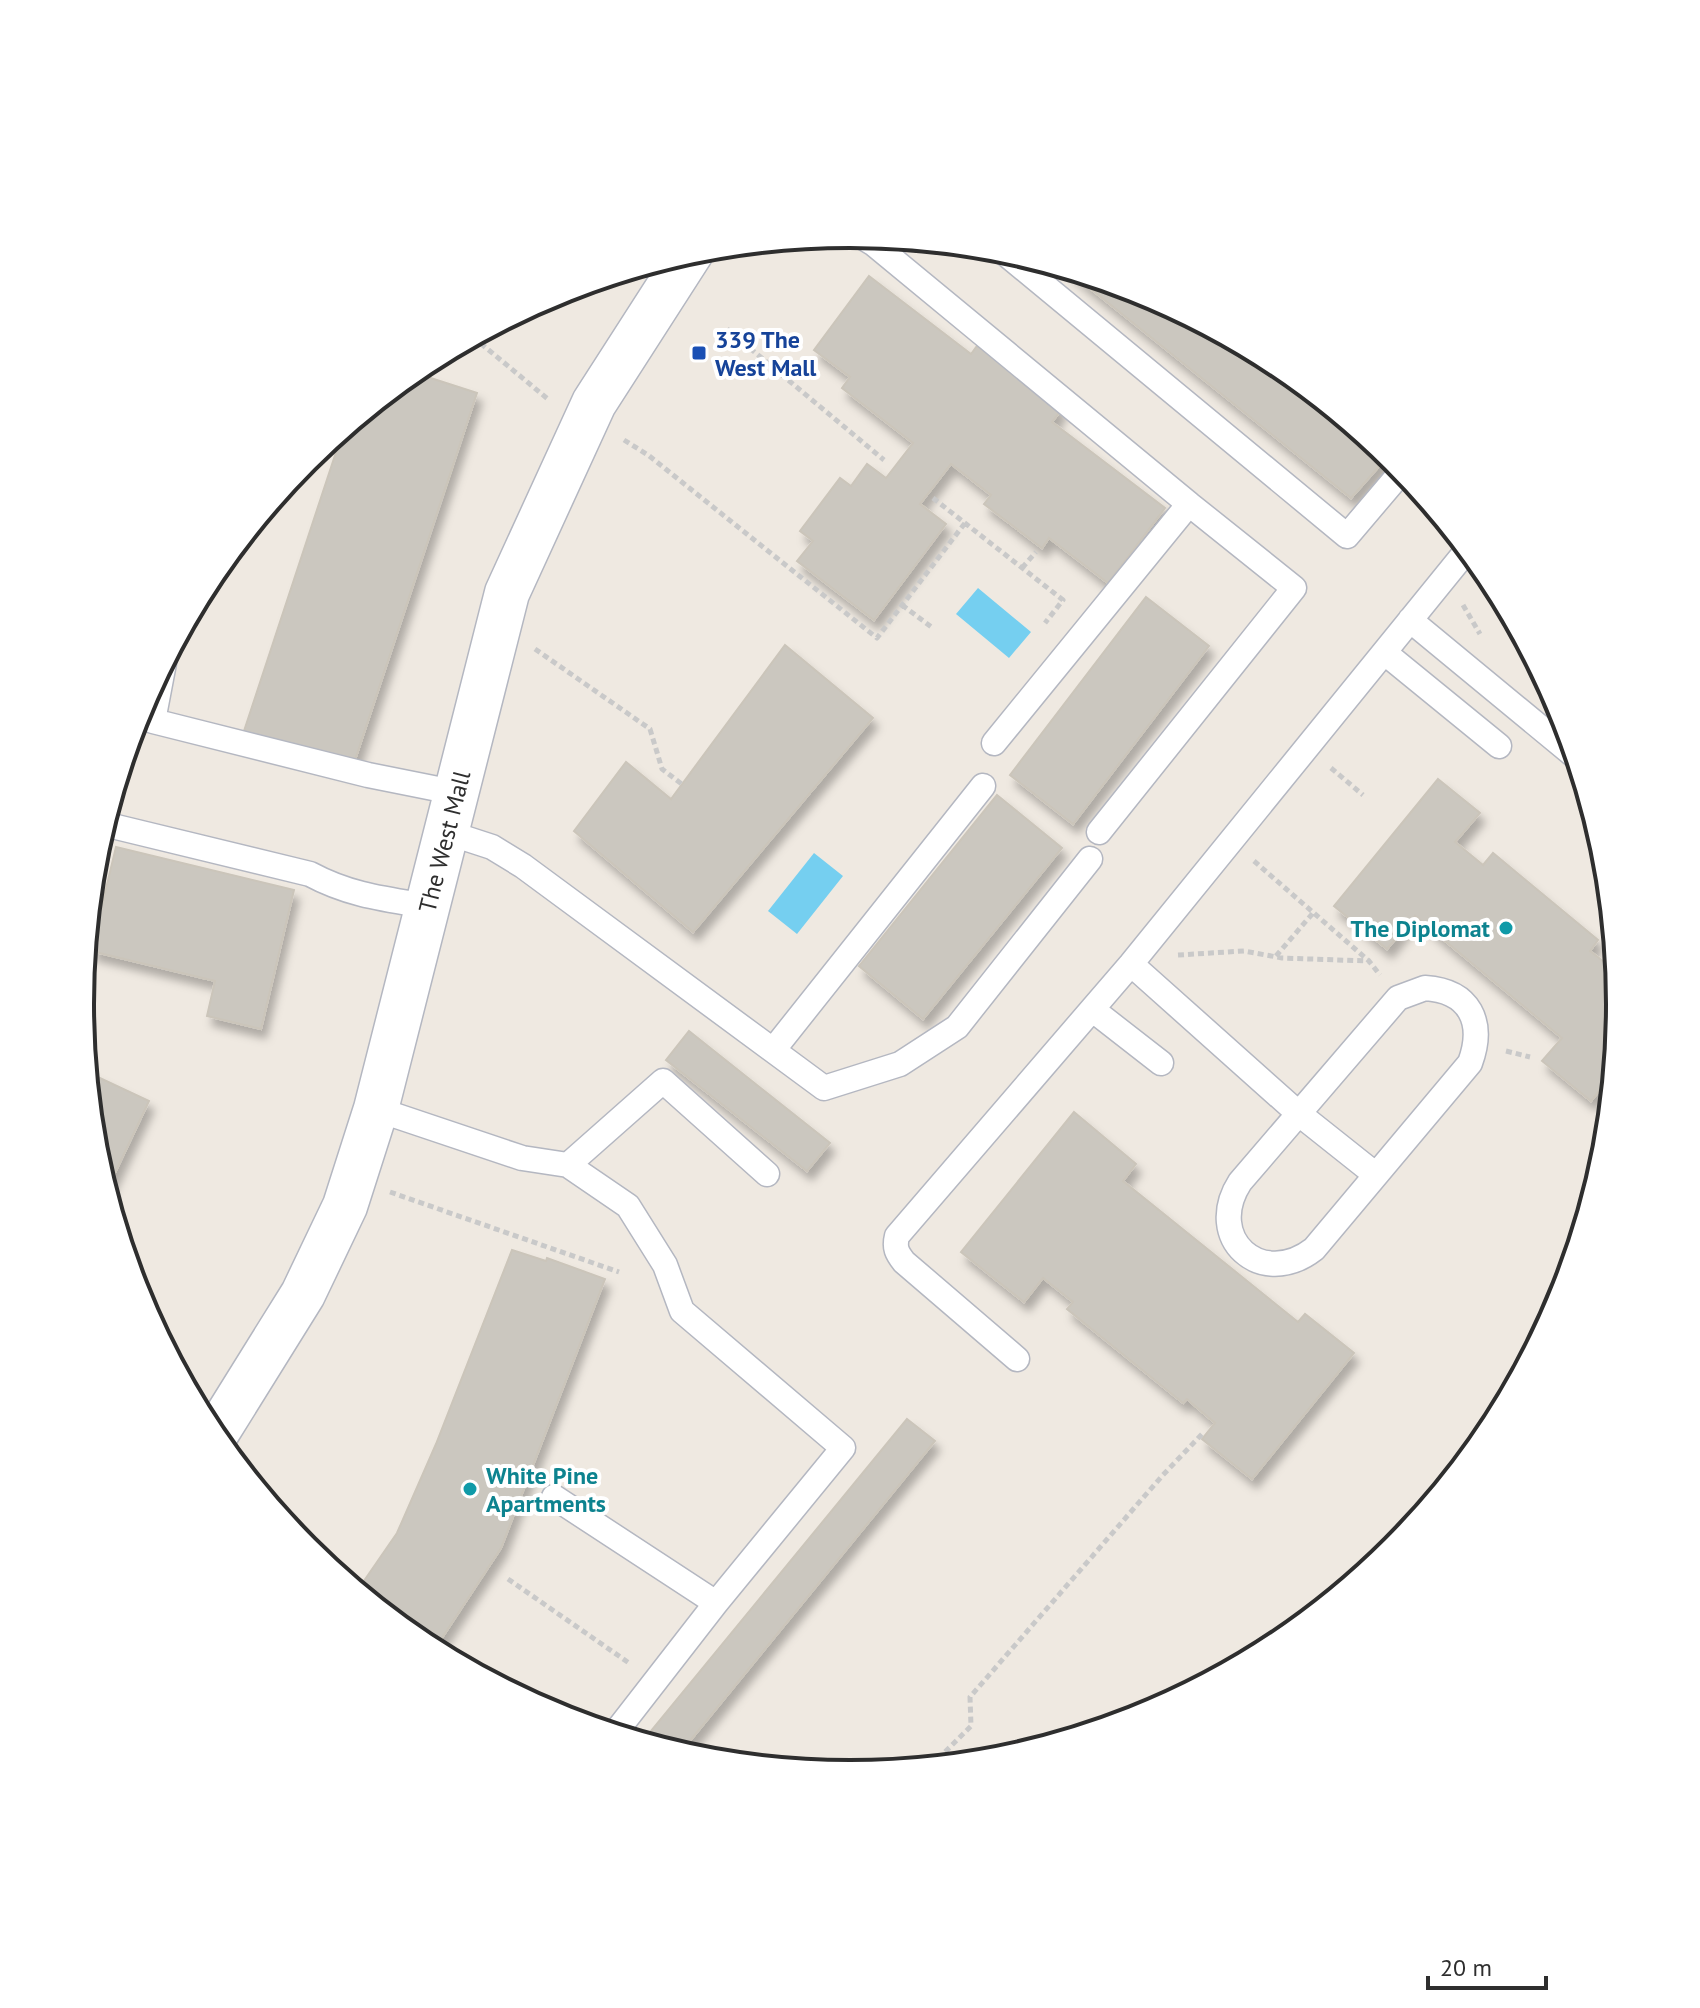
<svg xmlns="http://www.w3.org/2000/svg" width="1700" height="2008" font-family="'PT Sans',sans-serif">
<defs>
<filter id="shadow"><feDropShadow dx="5" dy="9" stdDeviation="4" flood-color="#0004"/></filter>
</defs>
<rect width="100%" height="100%" fill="#efe9e1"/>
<!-- water -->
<path fill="#75cff0" d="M978 588 1031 632 1009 658 956 614Z
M814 853 843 876 797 934 768 911Z"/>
<!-- building -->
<path fill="#cbc7bf" stroke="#cbc5ba" stroke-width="2" filter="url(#shadow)" d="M1066 269 1145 293 1278 364 1389 455 1351 498Z
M869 276 971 354 977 346 1062 409 1052 422 1165 508 1108 583 1049 538 1042 548 984 504 991 495 951 464 920 504 946 524 874 620 797 561 813 541 800 531 840 478 851 486 867 464 886 478 913 443 842 388 850 377 814 350Z
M412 372 477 393 352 769 243 734 344 428Z
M1146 597 1209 646 1073 824 1010 775Z
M785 645 873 718 693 932 574 831 626 762 671 799Z
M1438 779 1480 813 1455 842 1483 865 1493 853 1598 940 1590 951 1617 972 1620 1004 1613 1074 1591 1101 1542 1061 1562 1038 1415 916 1387 949 1334 906Z
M997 795 1062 848 923 1019 859 966Z
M116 847 294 890 261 1029 207 1016 215 981 91 951Z
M689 1031 830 1143 807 1171 666 1060Z
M87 1072 149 1101 106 1192 95 1154Z
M1074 1112 1136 1164 1123 1181 1298 1322 1305 1314 1354 1353 1252 1479 1202 1439 1215 1423 1187 1399 1183 1403 1067 1309 1073 1302 1043 1278 1024 1302 961 1252Z
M512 1250 546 1261 547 1258 605 1279 501 1548 434 1650 422 1644 357 1591 397 1533 436 1444Z
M907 1419 935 1441 680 1753 642 1742Z"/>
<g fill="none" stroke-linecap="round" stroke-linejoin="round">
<!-- service casing -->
<g stroke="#b4b7c1" stroke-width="27">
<path id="service" d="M859 235 874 244 1189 504 994 743
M1000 249 1347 536 1403 470
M1410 620 1576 757
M1385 653 1499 746
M164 663 153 721 368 775 458 793
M104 824 310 874C349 895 384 899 427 906
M446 832 492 847 523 866 824 1088 900 1064 957 1027 1090 859
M1099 832 1294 588 1189 504
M1131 964 1298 1113 1376 1175
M1425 988C1470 991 1485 1022 1470 1063L1314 1249C1261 1290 1204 1238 1240 1182L1398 998Z
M1093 1010 1161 1063
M774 1049 983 786
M376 1109 522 1158 568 1165 628 1206 665 1265 682 1311 843 1448 716 1603 615 1733
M568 1165 663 1081 767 1174
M1017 1359 904 1262C897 1253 894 1248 897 1236L1131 964 1468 549
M554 1497 716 1603"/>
</g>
<!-- secondary casing -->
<g stroke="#b4b7c1" stroke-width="47">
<g id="secondary">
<path id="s1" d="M214 1437 303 1294 345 1206 376 1109 507 593 594 403 691 252"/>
</g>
</g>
<!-- path -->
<path stroke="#c9c9c9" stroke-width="5" stroke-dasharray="6 4" stroke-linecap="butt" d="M727 329 884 460
M473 337 549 400
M624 440 648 455 877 638 965 523
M933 498 1063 600 1045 623
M1022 568 1036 552
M902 605 934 629
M1463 605 1480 634
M535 649 650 729 662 769 683 785
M1331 768 1363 795
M1254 861 1369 961 1380 975
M1178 955 1244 951 1282 958 1368 961
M1276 956 1313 913
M1506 1051 1530 1057
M390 1192 619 1272
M508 1579 629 1663
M931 1766 971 1726 970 1697 1162 1476 1204 1432"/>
<!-- service -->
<use href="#service" stroke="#fff" stroke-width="24"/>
<!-- secondary -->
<use href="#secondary" stroke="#fff" stroke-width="44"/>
</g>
<!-- markers -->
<rect fill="#1a4fb4" stroke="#fff" stroke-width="3" x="691" y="345" width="16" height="16" rx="4"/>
<g fill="#0f9aa8" stroke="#fff" stroke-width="3">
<circle cx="1506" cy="928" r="8"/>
<circle cx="470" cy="1489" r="8"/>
</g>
<g text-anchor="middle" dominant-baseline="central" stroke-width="8" stroke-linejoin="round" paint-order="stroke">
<!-- transit labels -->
<g font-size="24" font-weight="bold" fill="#164399" stroke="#fff" text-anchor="start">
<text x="715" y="339">339 The<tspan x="715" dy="28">West Mall</tspan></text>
</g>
<!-- street labels -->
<g font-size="24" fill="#2e2e2e" stroke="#fff">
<text stroke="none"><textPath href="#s1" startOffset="644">The West Mall</textPath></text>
</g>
<!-- culture labels -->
<g font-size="24" font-weight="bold" fill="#0d838f" stroke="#fff" text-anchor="end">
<text x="1490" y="928">The Diplomat</text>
<text x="486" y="1475" text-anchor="start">White Pine<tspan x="486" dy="28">Apartments</tspan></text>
</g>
</g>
<!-- crop -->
<path d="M0 0H1700V2008H0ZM94 1004a756 756 0 1 1 1512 0a756 756 0 1 1-1512 0Z" fill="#fff" fill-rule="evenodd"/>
<path fill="none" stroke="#2e2e2e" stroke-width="4" d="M94 1004a756 756 0 1 1 1512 0a756 756 0 1 1-1512 0Z"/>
<!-- scale -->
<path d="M1428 1976v12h118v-12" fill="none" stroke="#2e2e2e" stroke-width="4"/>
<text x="1440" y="1976" font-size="24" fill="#2e2e2e" stroke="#ffffff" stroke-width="6" paint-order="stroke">20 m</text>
</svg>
